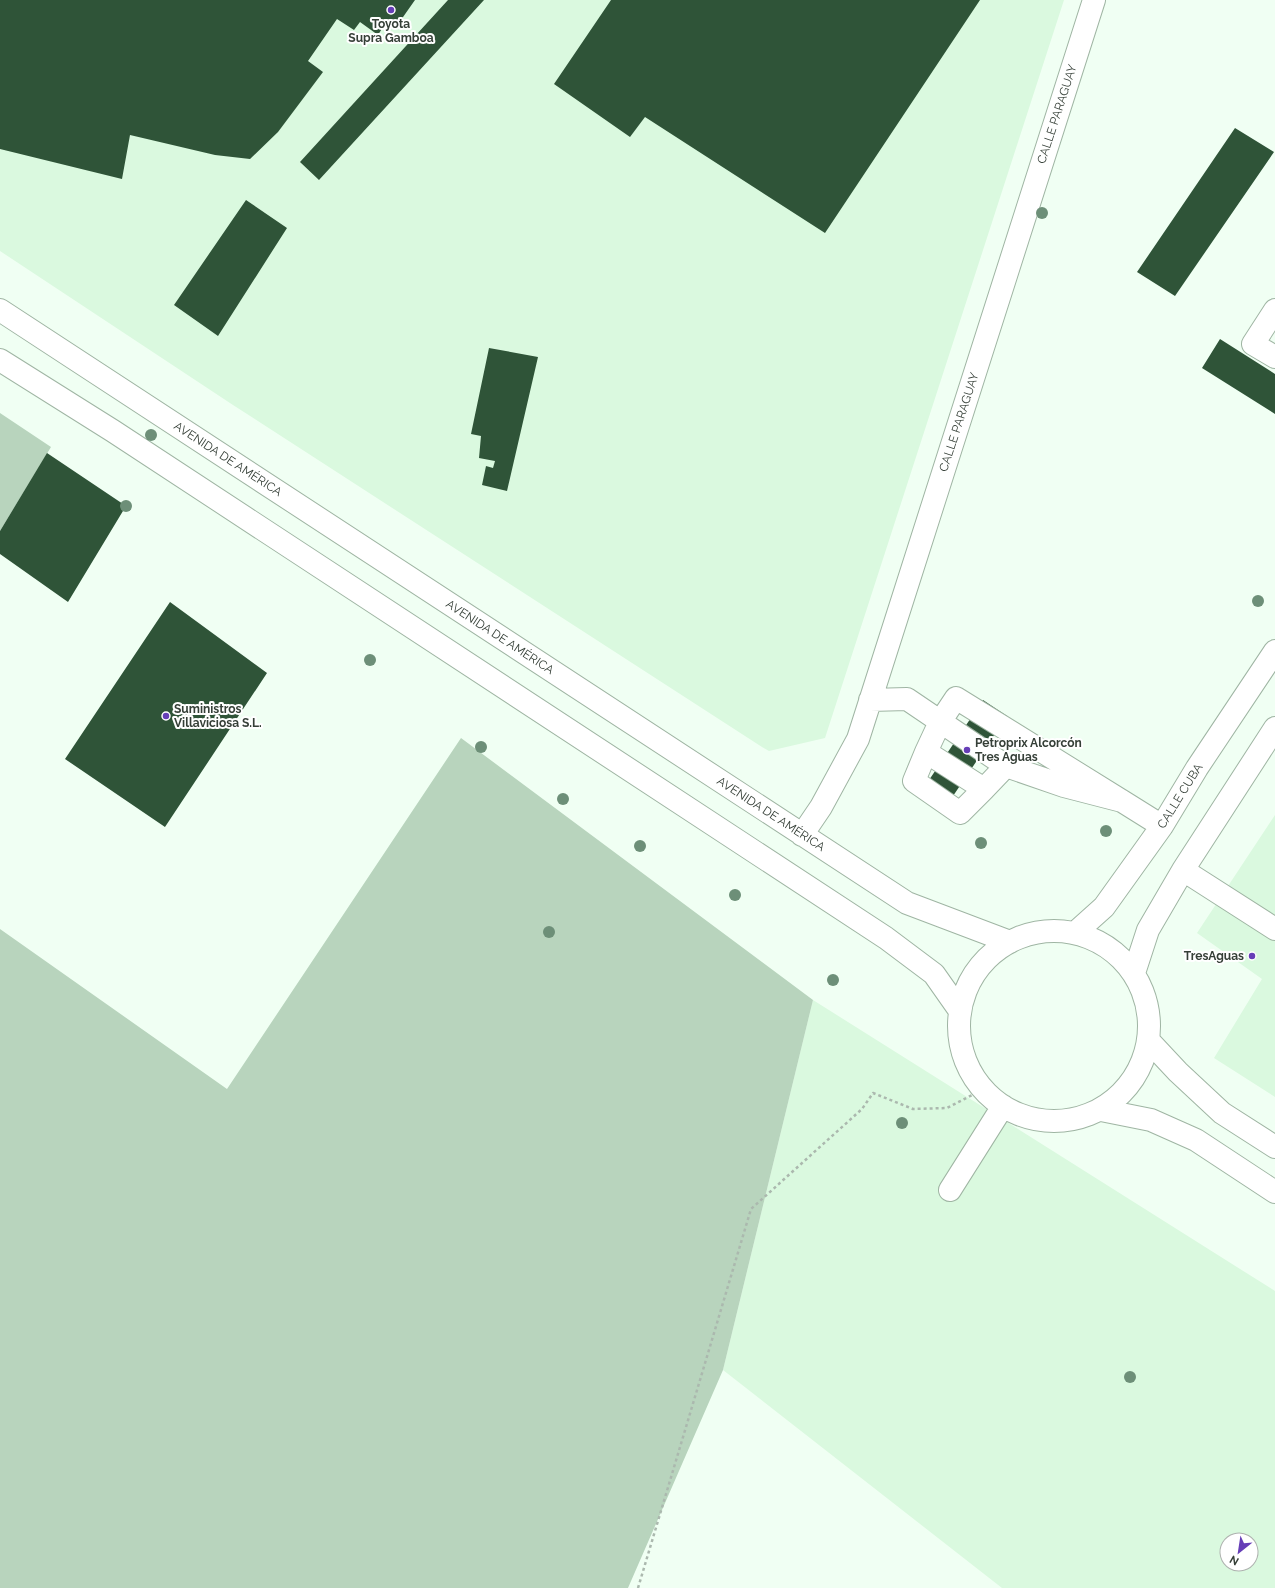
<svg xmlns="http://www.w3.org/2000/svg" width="1275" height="1588" font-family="Raleway,sans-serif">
<rect width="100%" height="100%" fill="#f0fff3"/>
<!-- built -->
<path fill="#daf9df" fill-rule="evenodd" d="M0 0H1064L825 738 769 751 762 747 233 405 0 251Z
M1275 815V1097L1214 1058 1262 979 1197 933Z
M813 1000 1275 1291V1588H1002L723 1370ZM1227 1540H1251V1564H1227Z"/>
<!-- green -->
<path fill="#b8d4bd" d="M0 413 51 447 0 531Z
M461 738 813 1000 723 1370 628 1588H0V929L227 1089Z"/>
<!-- building -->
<path fill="#2f5438" d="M0 0H415L396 27 388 19 378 35 360 22 354 30 337 19 308 61 323 72 278 132 250 159 215 155 130 135 122 179 0 149Z
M448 0H484L319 180 300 162Z
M611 0H980L825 233 645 117 630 137 554 84Z
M1235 128 1274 152 1175 296 1137 272Z
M246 200 287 228 218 336 174 305Z
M1220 339 1275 374V414L1202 368Z
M489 348 538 357 507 491 482 485 486 466 493 468 495 461 479 458 481 436 471 434Z
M47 453 126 506 68 602 0 554V531Z
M170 602 267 673 165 827 65 759Z
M983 700 1007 716 951 799 927 783Z"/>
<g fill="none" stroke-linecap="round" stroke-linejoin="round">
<!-- minor casing -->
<g stroke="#9fb5a3" stroke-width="24">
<path id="minor" d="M0 310 907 903 1010 942
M1275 310 1253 344 1275 357
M0 360 113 431 886 938 934 974 960 1011
M870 700 907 699 1006 766 1064 786 1122 801 1162 826
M926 752 914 781 960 813 984 789
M1006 766 984 789 926 752 940 722 956 698 1122 801
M802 835 821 807 858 739 1094 0
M1183 870 1275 929
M959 1026a95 95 0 1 1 190 0a95 95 0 1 1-190 0Z
M1075 933 1104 907 1162 826 1197 768 1275 651
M1134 973 1148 930 1183 870 1275 728
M1149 1041 1178 1072 1222 1113 1275 1147
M1101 1110 1151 1120 1196 1140 1275 1192
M950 1190 1003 1106"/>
</g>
<!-- path -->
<path stroke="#abb8ae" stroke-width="2.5" stroke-dasharray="3 3" stroke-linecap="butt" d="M638 1588 751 1209 862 1109 873 1093 913 1109 947 1108 978 1092"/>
<!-- minor -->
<use href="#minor" stroke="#fff" stroke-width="22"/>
</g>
<!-- trees -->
<g fill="#6d8f78">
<circle cx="1042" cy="213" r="6"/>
<circle cx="151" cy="435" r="6"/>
<circle cx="126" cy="506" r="6"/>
<circle cx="1258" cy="601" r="6"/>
<circle cx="370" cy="660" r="6"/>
<circle cx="481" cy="747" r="6"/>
<circle cx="563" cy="799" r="6"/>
<circle cx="1106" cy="831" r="6"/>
<circle cx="981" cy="843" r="6"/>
<circle cx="640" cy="846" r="6"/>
<circle cx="735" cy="895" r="6"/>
<circle cx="549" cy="932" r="6"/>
<circle cx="833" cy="980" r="6"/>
<circle cx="902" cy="1123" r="6"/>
<circle cx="1130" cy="1377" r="6"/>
</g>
<!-- markers -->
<g fill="#663eb7" stroke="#fff" stroke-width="1.5">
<circle cx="391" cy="10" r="4"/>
<circle cx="166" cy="716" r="4"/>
<circle cx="967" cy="750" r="4"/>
<circle cx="1252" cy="956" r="4"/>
</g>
<g text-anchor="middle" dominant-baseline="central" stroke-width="4" stroke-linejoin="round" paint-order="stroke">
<!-- poi labels -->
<g font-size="12" font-weight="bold" fill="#353f37" stroke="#fff" text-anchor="start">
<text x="391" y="24" text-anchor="middle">Toyota<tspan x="391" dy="14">Supra Gamboa</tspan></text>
<text x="174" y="709">Suministros<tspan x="174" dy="14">Villaviciosa S.L.</tspan></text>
<text x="975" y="743">Petroprix Alcorcón<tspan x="975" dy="14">Tres Aguas</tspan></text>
<text x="1244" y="956" text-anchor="end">TresAguas</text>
</g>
<!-- street labels -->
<g font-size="12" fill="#353f37" stroke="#fff">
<text transform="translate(1057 114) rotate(-72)">CALLE PARAGUAY</text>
<text transform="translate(959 422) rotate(-72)">CALLE PARAGUAY</text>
<text transform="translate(228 459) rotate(33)">AVENIDA DE AMÉRICA</text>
<text transform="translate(500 637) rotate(33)">AVENIDA DE AMÉRICA</text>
<text transform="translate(1180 796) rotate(-58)">CALLE CUBA</text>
<text transform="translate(771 814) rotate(33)">AVENIDA DE AMÉRICA</text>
</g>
</g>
<!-- north arrow -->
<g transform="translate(1239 1552) rotate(210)"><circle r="19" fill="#ffffff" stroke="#aeb2af"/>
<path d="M0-3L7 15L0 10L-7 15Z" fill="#663eb7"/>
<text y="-6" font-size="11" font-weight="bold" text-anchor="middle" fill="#353f37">N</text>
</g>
</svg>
